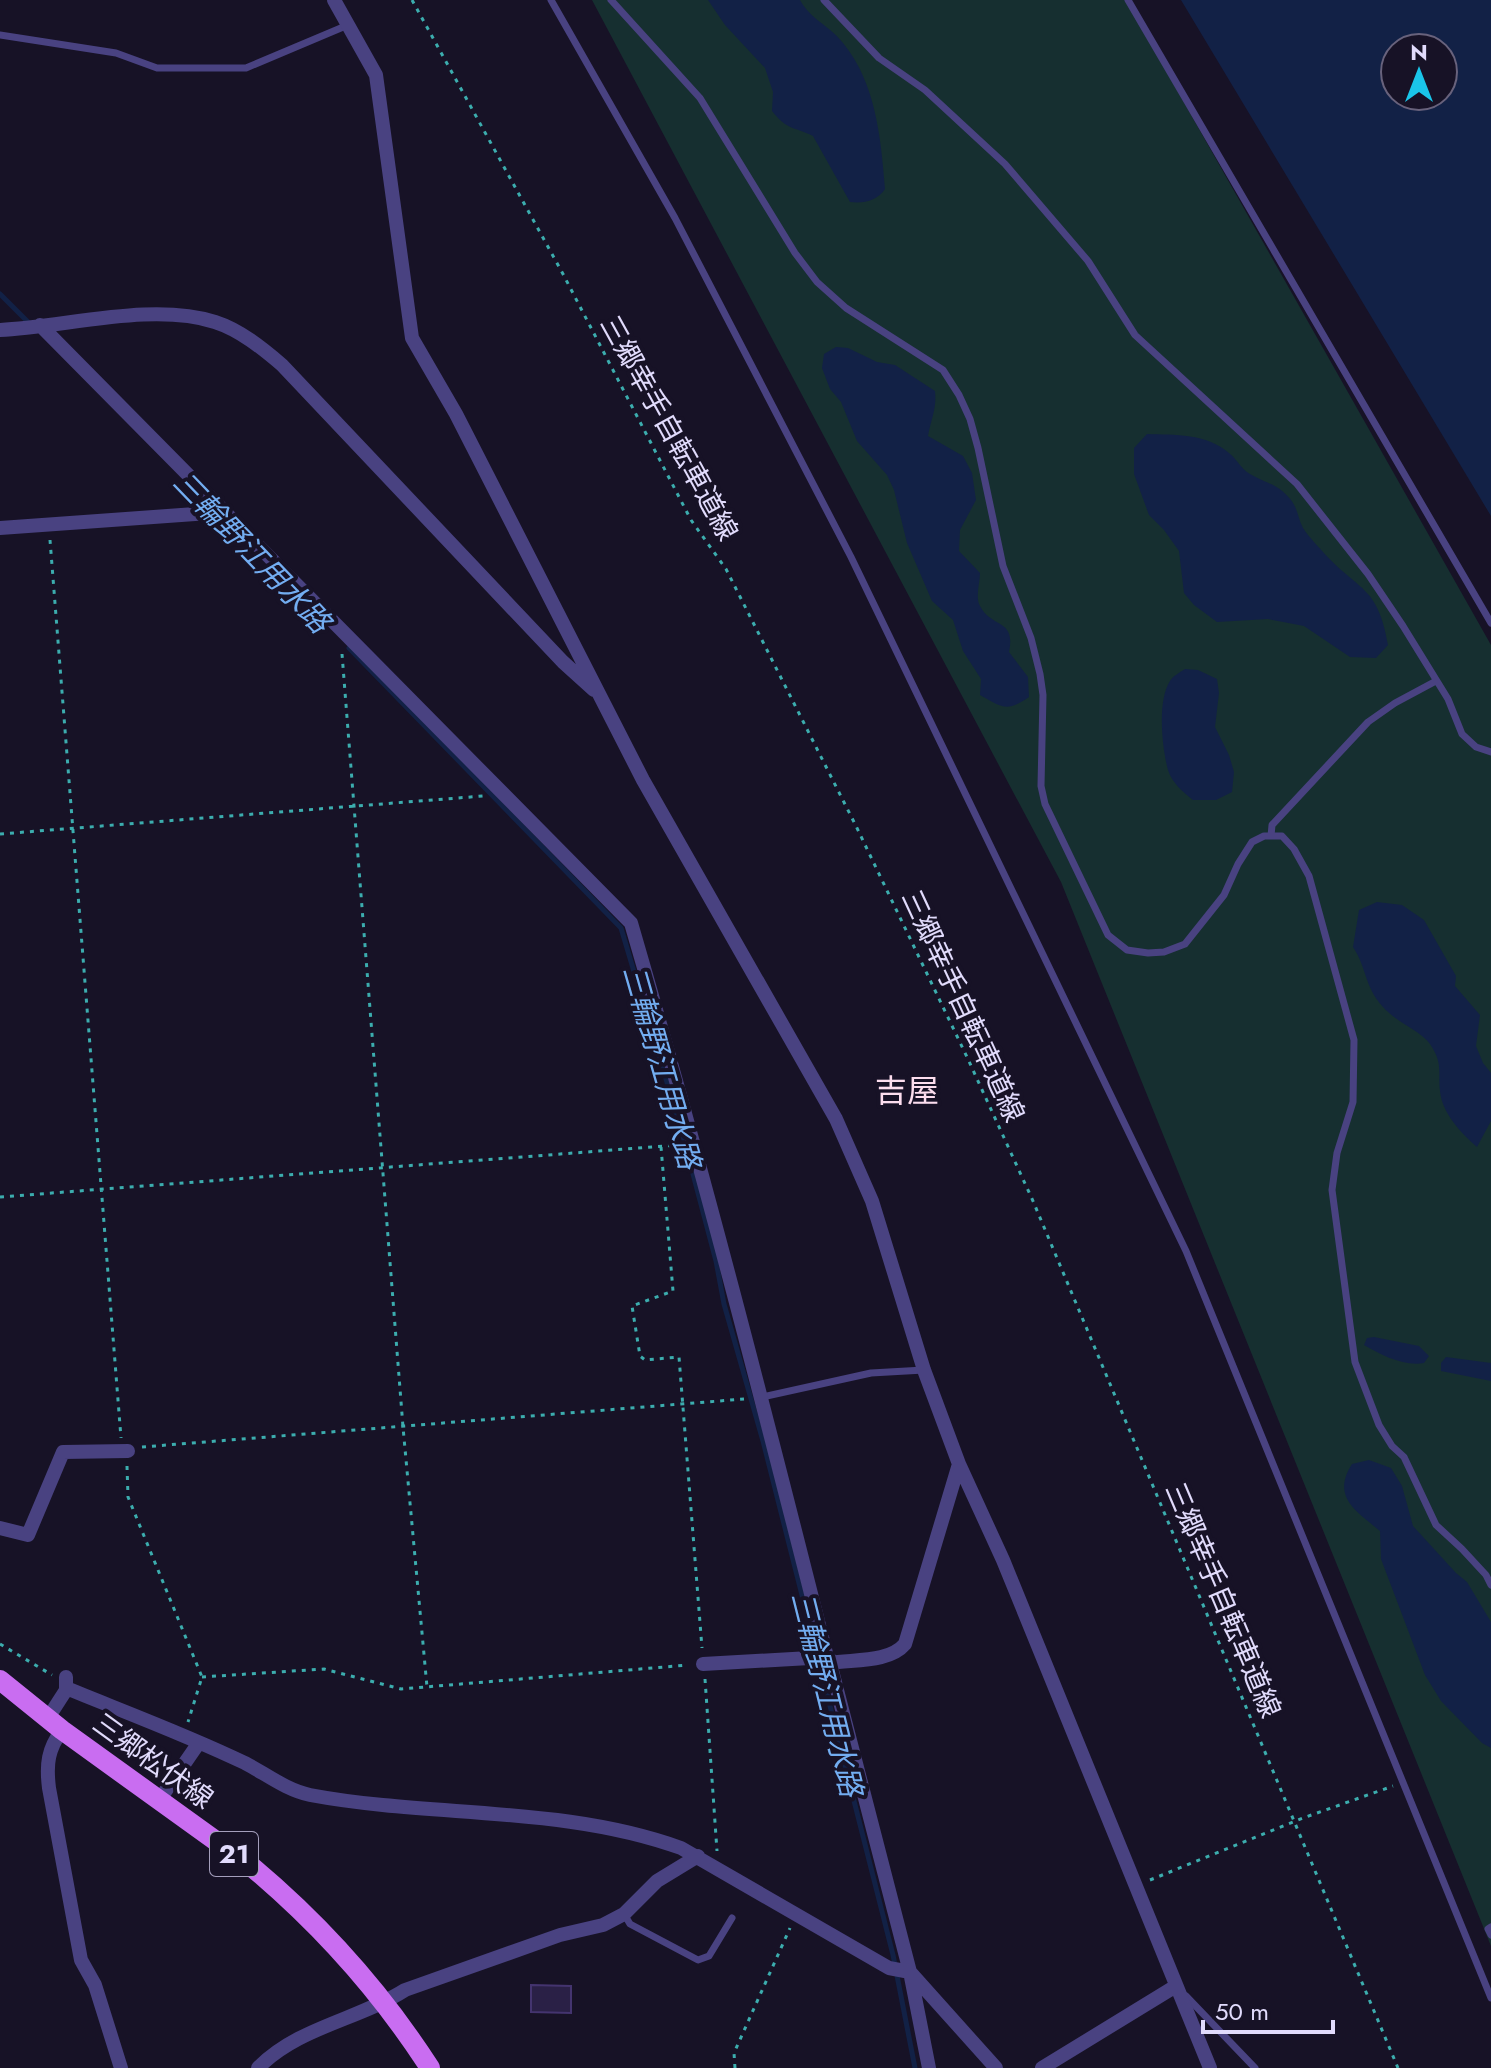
<svg xmlns="http://www.w3.org/2000/svg" width="1491" height="2068" font-family="Jost,'Noto Sans JP',sans-serif">
<rect width="100%" height="100%" fill="#171226"/>
<!-- green -->
<path fill="#162f30" d="M592 0H1126L1491 645V1946L1061 882Z"/>
<!-- water -->
<path fill="#122146" fill-rule="evenodd" d="M708 0H800C810 19 830 26 843 43 876 83 881 139 885 189 878 200 864 204 850 202L813 136C793 126 788 131 772 111L773 92 765 68 725 25Z
M1181 0H1491V516ZM1395 48H1443V96H1395Z
M836 347 848 348 877 362 895 365 935 391C937 408 931 419 928 436L963 456 972 473 976 500 960 530 959 551 980 573C980 583 975 597 980 606 992 629 1016 618 1009 652L1028 677 1029 697C1006 713 1002 707 980 695L981 679 963 651 953 620 932 601 907 543 894 490 887 475 857 441 841 402 830 389 822 368 824 354Z
M1147 434C1175 435 1206 433 1229 453 1238 460 1240 468 1250 474 1267 484 1277 483 1291 500 1298 509 1298 519 1303 528 1308 536 1317 545 1323 552 1358 591 1378 585 1388 645L1376 658 1350 657 1304 626 1268 619 1217 622 1194 605 1184 593 1179 551 1164 530 1149 515 1134 474V448Z
M1185 669 1198 670 1217 679 1219 693 1215 727 1229 755 1234 772 1232 792 1216 800H1193C1183 792 1172 783 1168 770 1162 748 1157 701 1170 681 1173 676 1179 673 1185 669Z
M1377 902 1402 905 1424 920 1456 976 1455 986 1480 1015 1476 1046 1483 1063 1491 1073V1121L1477 1147C1461 1133 1442 1113 1440 1091 1438 1071 1443 1063 1430 1044 1420 1030 1397 1023 1383 1007 1364 986 1367 968 1353 947L1359 910Z
M1374 1337 1419 1346 1429 1356 1424 1363C1405 1367 1381 1355 1364 1345L1367 1338Z
M1446 1357 1491 1363V1381L1441 1371V1363Z
M1369 1460 1391 1468 1402 1486 1413 1526 1456 1573 1467 1582 1491 1622V1748L1482 1743 1441 1701 1425 1675 1381 1559 1380 1531C1356 1511 1331 1497 1352 1464Z"/>
<g fill="none" stroke-linecap="round" stroke-linejoin="round">
<!-- stream -->
<path stroke="#122146" stroke-width="5" d="M0 294 30 324
M349 648 621 928 683 1136 716 1261 724 1304 763 1441 893 1955 915 2068"/>
</g>
<!-- building -->
<path fill="#2a2046" stroke="#44346f" stroke-width="2" d="M531 1985 571 1986V2013L531 2012Z"/>
<g fill="none" stroke-linecap="round" stroke-linejoin="round">
<!-- path -->
<path stroke="#3cadae" stroke-width="3" stroke-dasharray="4 6" stroke-linecap="butt" d="M412 0 563 274 691 520 726 569 856 826 967 1057 1033 1201 1398 2068
M50 540 121 1438
M342 654 403 1427 427 1687
M0 834 483 796
M661 1147 673 1291 632 1306 640 1356 645 1360 679 1357 702 1648
M0 1197 678 1145
M142 1447 744 1399
M127 1466 128 1497 202 1677 188 1722
M0 1644 52 1675
M202 1677 324 1669 401 1689 688 1665
M705 1679 717 1851
M1150 1880 1303 1818 1393 1786
M735 2068 734 2053 790 1928"/>
<!-- service -->
<path stroke="#494281" stroke-width="7" d="M551 0 675 218 851 557 1186 1251 1491 1998
M611 0 700 98 795 253 817 282 846 308 943 370 959 395 970 419 978 448 1003 566 1031 638 1040 674 1043 695 1041 786 1045 804 1108 935 1127 950 1148 953 1164 952 1185 944 1224 895 1238 864 1252 842 1264 836H1282L1294 849 1309 876 1354 1040 1353 1102 1337 1153 1332 1190 1355 1362 1379 1425 1392 1446 1404 1457 1436 1525 1462 1549 1486 1575 1491 1585
M824 0 879 58 925 90 1005 164 1088 261 1135 335 1297 484 1368 574 1403 626 1448 699 1462 734 1476 747 1491 752
M1128 0 1491 623
M0 35 116 53 157 68H246L348 25
M1271 836 1272 825 1368 722 1395 703 1436 681
M762 1397 871 1373 924 1370
M624 1914 630 1924 698 1960 709 1956 732 1918
M1491 1927 1488 1929 1491 1935
M1186 1996 1255 2068"/>
<!-- minor -->
<path stroke="#494281" stroke-width="14" d="M334 0 376 75 412 338 456 414 643 780 836 1119 872 1201 924 1370 959 1464 1003 1560 1210 2068
M40 325 631 923C702 1166 765 1411 827 1657L833 1662
M0 330C65 327 152 302 215 322 240 330 262 348 282 365L563 662 594 690
M0 528 223 512
M0 1528 28 1535 63 1452 128 1451
M703 1664 827 1657
M66 1688C125 1712 187 1735 245 1763 266 1774 286 1790 310 1795 433 1818 562 1805 681 1848L889 1968 910 1972 996 2068
M48 1718 66 1690V1677
M62 1730C48 1749 46 1764 49 1788L81 1960 95 1985 121 2068
M160 1799 198 1744
M258 2068C298 2027 358 2020 405 1990L560 1935 603 1925 624 1914 657 1881 698 1856
M929 2068 910 1972 830 1663C853 1659 889 1663 905 1644L959 1464
M1042 2068 1176 1986"/>
<!-- primary -->
<path stroke="#c96df1" stroke-width="20" d="M0 1680 62 1730 252 1867C321 1925 381 1992 430 2068"/>
</g>
<g text-anchor="middle" dominant-baseline="central" stroke-width="8" stroke-linejoin="round" paint-order="stroke">
<!-- shield labels -->
<rect fill="#171226" stroke="#a49fbc" stroke-width="2" x="210" y="1832" width="48" height="44" rx="6"/>
<g font-size="26" font-weight="bold" fill="#e1dbfc">
<text x="234" y="1854">21</text>
</g>
<!-- street labels -->
<g font-size="28" fill="#e1dbfc" stroke="#171226">
<text transform="translate(669 428) rotate(61)">三郷幸手自転車道線</text>
<text transform="translate(963 1006) rotate(65)">三郷幸手自転車道線</text>
<text transform="translate(1223 1600) rotate(67)">三郷幸手自転車道線</text>
<text transform="translate(153 1761) rotate(36)">三郷松伏線</text>
</g>
<!-- water labels -->
<g font-size="30" font-style="italic" fill="#73adf1" stroke="#171226">
<text transform="translate(252 552) rotate(46)">三輪野江用水路</text>
<text transform="translate(662 1067) rotate(74)">三輪野江用水路</text>
<text transform="translate(827 1694) rotate(76)">三輪野江用水路</text>
</g>
<!-- quarter labels -->
<g font-size="32" fill="#fcddee" stroke="#171226">
<text x="907" y="1091">吉屋</text>
</g>
</g>
<!-- north arrow -->
<g transform="translate(1419 72)"><circle r="38" fill="#171226" stroke="#68627c" stroke-width="2"/>
<path d="M0-6L14 30L0 20L-14 30Z" fill="#1ac5e9"/>
<text y="-12" font-size="22" font-weight="bold" text-anchor="middle" fill="#e1dbfc">N</text>
</g>
<!-- scale -->
<path d="M1203 2020v12h130v-12" fill="none" stroke="#e1dbfc" stroke-width="4"/>
<text x="1215" y="2020" font-size="24" fill="#e1dbfc" stroke="#171226" stroke-width="6" paint-order="stroke">50 m</text>
</svg>
